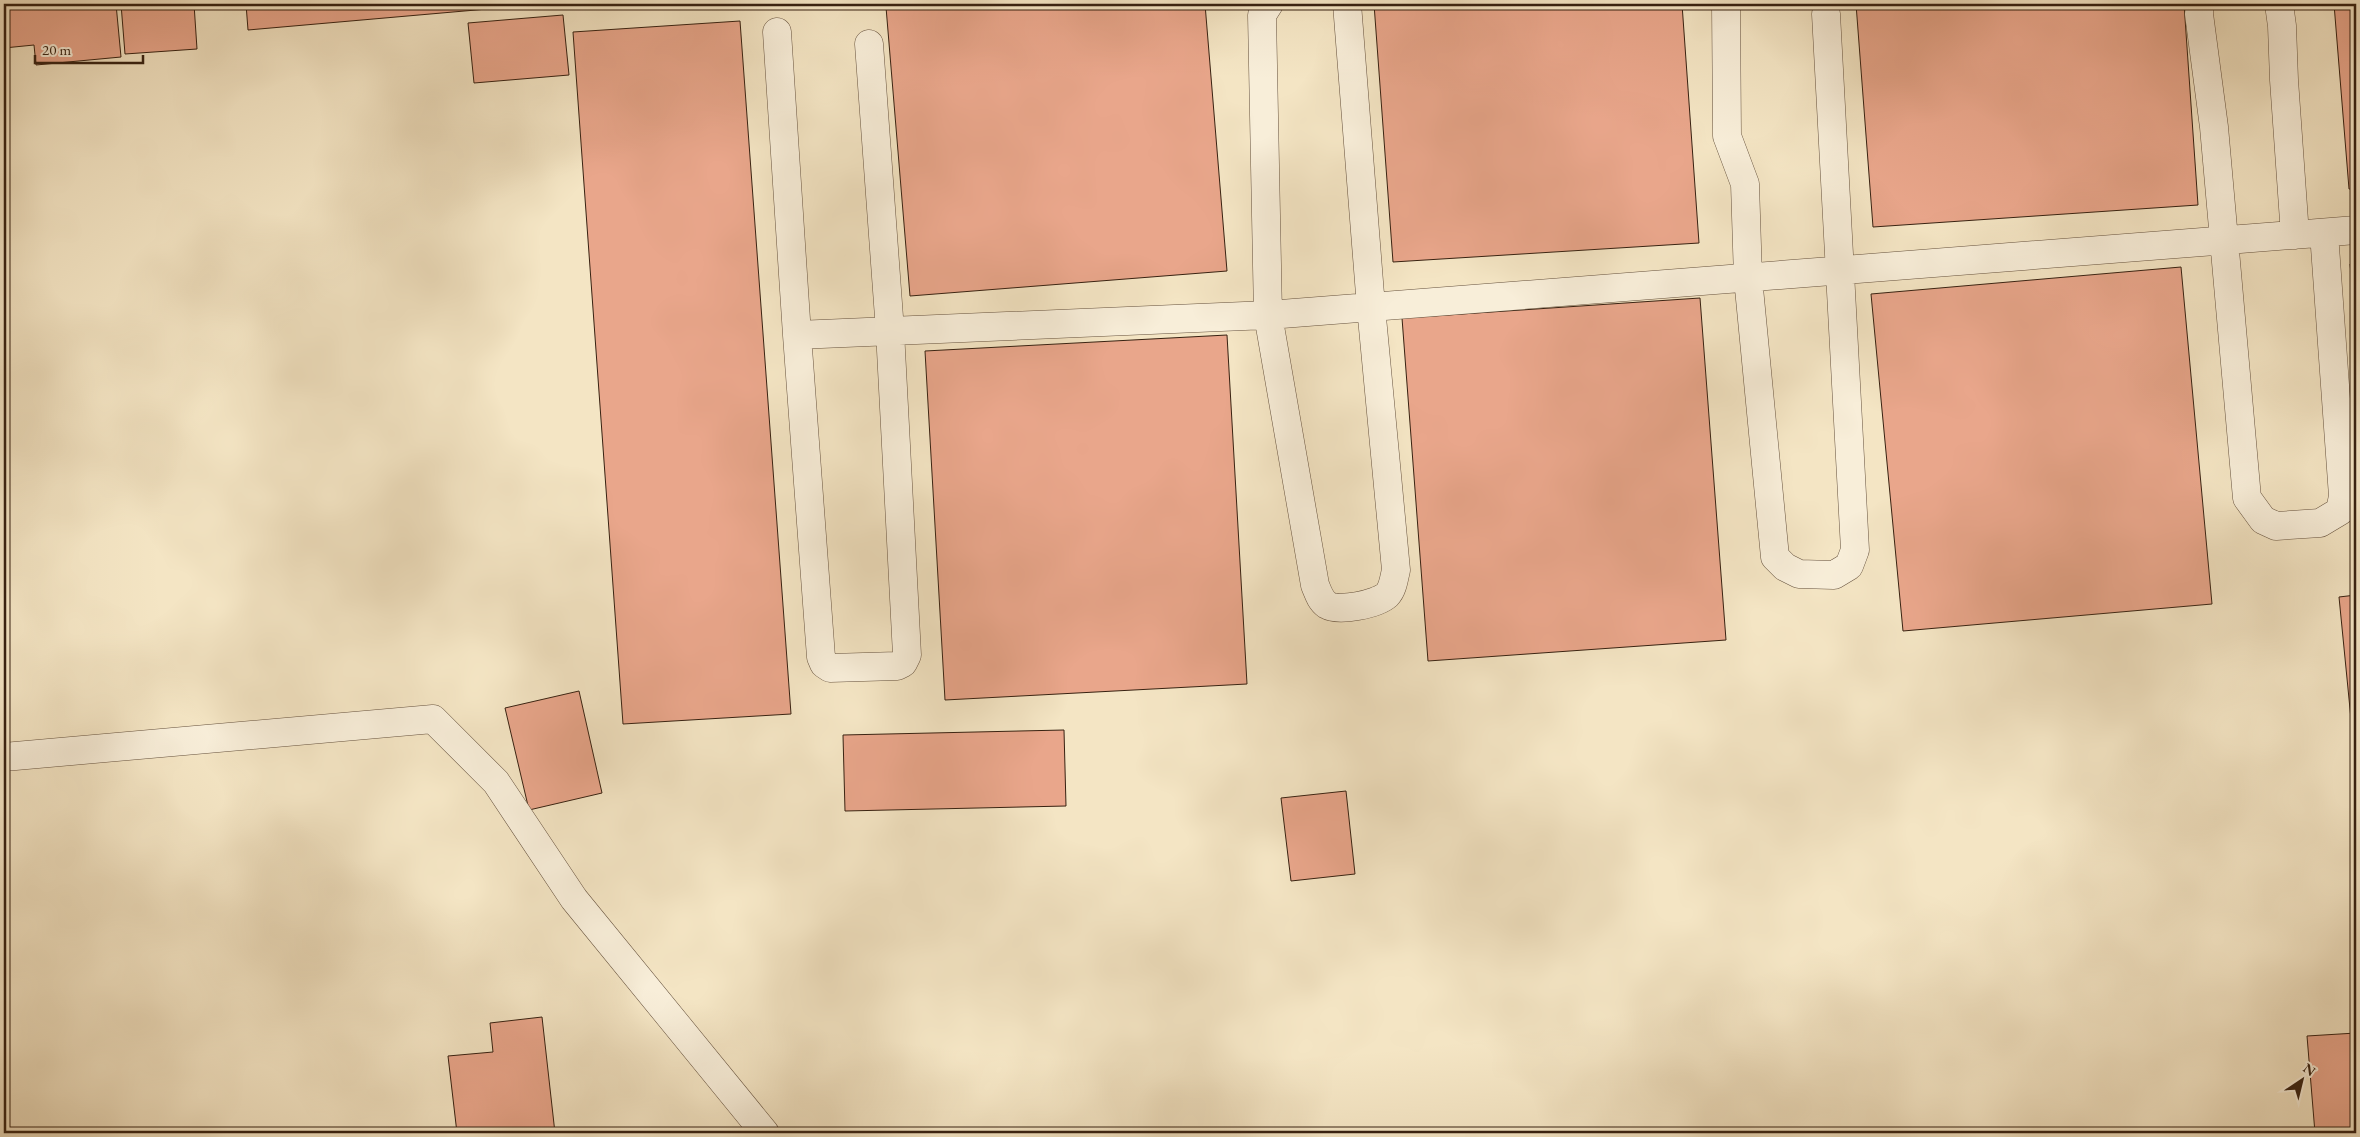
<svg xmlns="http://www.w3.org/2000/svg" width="2360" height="1137" font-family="'EB Garamond',serif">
<rect width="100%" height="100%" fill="#f4e5c4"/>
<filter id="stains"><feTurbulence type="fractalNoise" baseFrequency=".004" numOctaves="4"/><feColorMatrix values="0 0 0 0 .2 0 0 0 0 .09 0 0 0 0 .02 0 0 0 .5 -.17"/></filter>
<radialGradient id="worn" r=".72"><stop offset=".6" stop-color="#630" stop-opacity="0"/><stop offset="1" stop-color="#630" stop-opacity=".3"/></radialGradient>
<!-- building -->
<path fill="#e9a68b" stroke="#372111" d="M4 4H116L121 57 36 65 34 45 4 48Z
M121 4H194L197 49 125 54Z
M246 4H510V7L248 30Z
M925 4H1205L1227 271 910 296 886 7Z
M1374 4H1682L1699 243 1393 262Z
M1856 4H2184L2198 205 1873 227Z
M2334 4H2356V189H2349Z
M563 15 569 75 474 83 468 23Z
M740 21 791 714 623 724 573 32Z
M2350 264H2356V324Z
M2181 267 2212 604 1903 631 1871 294Z
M1700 298 1726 640 1428 661 1402 318Z
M1227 335 1247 684 945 700 925 351Z
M2356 595V770L2339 597Z
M579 691 602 793 529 810 505 708Z
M1064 730 1066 806 845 811 843 735Z
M1346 791 1355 874 1291 881 1281 798Z
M542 1017 555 1133H457L448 1056 493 1052 490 1023Z
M2356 1033V1133H2315L2307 1036Z"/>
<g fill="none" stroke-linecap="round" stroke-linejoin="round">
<!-- minor casing -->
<g stroke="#66523e" stroke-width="29">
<path id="minor" d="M1269 4 1262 15 1268 315 1315 585C1318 592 1320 600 1327 605 1339 612 1377 604 1387 595 1393 589 1394 578 1396 570L1371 307 1347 4
M1726 4 1727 136 1745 184 1748 278 1775 557 1785 567 1799 574 1834 575 1849 566 1855 550 1826 14
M2200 4 2199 14 2214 127 2247 498 2263 520 2276 526 2320 523 2340 511 2343 496 2324 233
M2279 4 2282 26 2284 80 2295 235
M777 32 797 335 821 657 824 664 830 668 897 666 903 663 907 655 890 331 869 44
M797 335 1268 315 2356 230
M4 757 433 719 496 782 574 899 765 1133"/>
</g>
<!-- minor -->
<use href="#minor" stroke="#f8eed9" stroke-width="28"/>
</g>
<!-- margin -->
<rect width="2360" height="1137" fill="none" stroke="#f4e5c4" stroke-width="20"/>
<rect x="5" y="5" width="2350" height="1127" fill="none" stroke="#372111" stroke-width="2.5"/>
<rect x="10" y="10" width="2340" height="1117" fill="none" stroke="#372111"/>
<!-- north arrow -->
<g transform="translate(2302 1080) rotate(35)" stroke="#f8eed9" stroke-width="4" paint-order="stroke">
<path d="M0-4L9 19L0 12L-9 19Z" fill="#372111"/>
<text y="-8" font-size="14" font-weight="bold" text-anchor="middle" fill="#372111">N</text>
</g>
<!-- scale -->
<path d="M35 55v8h108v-8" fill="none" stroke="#372111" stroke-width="2.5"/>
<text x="42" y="55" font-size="15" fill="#372111" stroke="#f8eed9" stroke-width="4" paint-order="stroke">20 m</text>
<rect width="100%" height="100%" filter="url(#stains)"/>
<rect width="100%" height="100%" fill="url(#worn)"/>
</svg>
